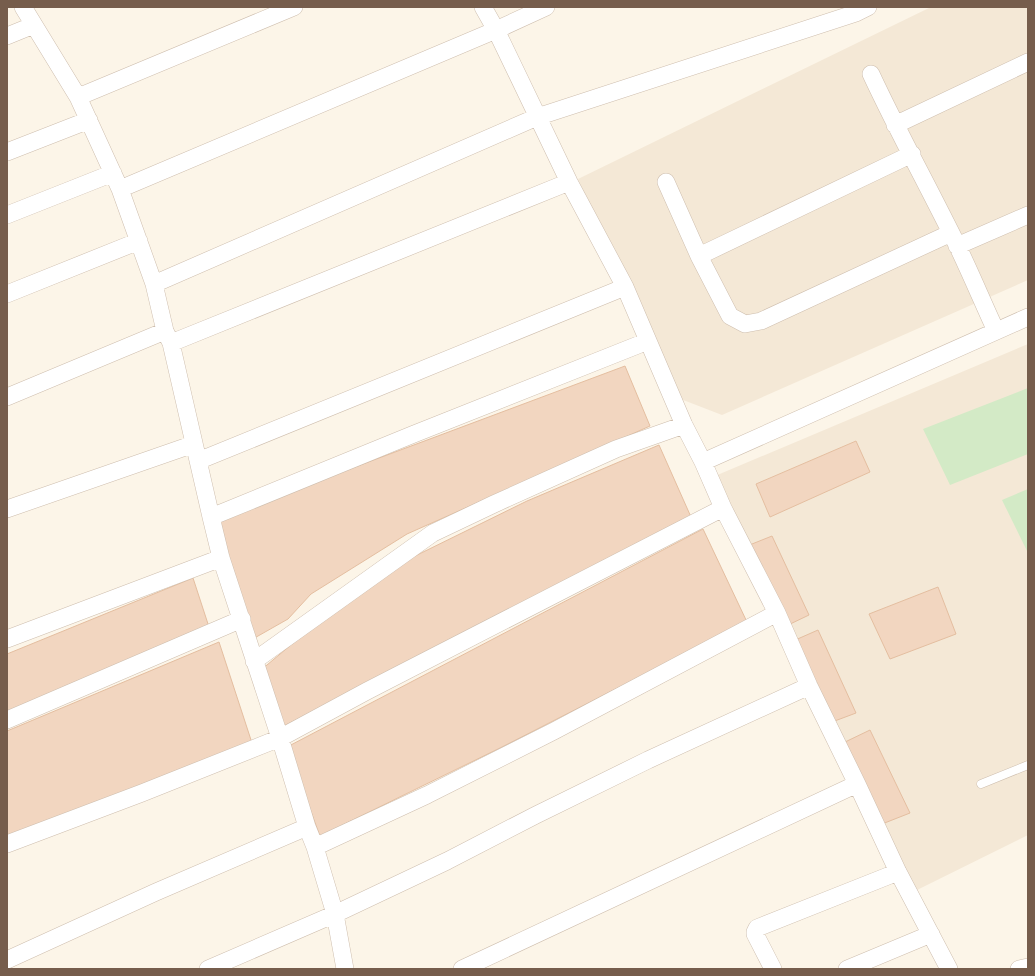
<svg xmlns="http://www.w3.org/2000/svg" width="1035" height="976" font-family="Quicksand,sans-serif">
<rect width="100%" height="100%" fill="#fcf5e8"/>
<!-- residential -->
<path fill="#f4e8d6" d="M931 7H1028V280L722 415 678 398 578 179Z
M1028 344V835L915 891 715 476Z"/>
<!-- green -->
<path fill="#d3eac6" d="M1028 388V454L950 485 923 429Z
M1028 489V553L1002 500Z"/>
<!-- building -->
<path fill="#f2d6c0" stroke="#e4bea0" d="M625 366 650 426 407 534 311 594 288 619 251 640 216 519Z
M856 441 870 472 770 517 756 484Z
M659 445 691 517 280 728 261 670 310 629 411 558 527 501Z
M703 529 747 622 502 747 320 836 287 747Z
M772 536 809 615 786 626 747 546Z
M193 578 209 627 7 713V654Z
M938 587 956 634 890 659 869 614Z
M818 630 856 713 832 722 793 641Z
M219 642 252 743 7 841V731Z
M870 730 910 813 882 824 843 743Z"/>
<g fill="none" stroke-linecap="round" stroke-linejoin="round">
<!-- service casing -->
<g stroke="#cebeae" stroke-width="9">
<path id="service" d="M981 784 1028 765"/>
</g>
<!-- minor casing -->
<g stroke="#cebeae" stroke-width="18">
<path id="minor" d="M23 7 78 97 120 189 154 284 165 331 171 343 211 517 221 558 280 738 307 827 315 847 335 914 345 969
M483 7 496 30 569 182 625 287 684 425 703 462 723 508 777 613 809 686 857 784 898 872 949 969
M7 36 34 25
M871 74C898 132 929 188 957 245 971 274 983 303 996 331
M78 97 294 7
M895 125 1028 62
M7 152 89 120
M666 182 699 256 730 316 745 324 761 321 951 233
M120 189 496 30 546 7
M7 215 113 173
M957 246 1028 215
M699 256 912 154
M154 284 537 117 856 13 868 7
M7 294 139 241
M171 343 569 182
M7 397 165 331
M198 461 625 287
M703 462 1028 317
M7 509 194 444
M211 517 414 434 648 341
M7 639 221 558
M254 661 433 533 494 504 616 449 684 425
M7 720 242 619
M7 844 142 793 280 738 367 691 723 508
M315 847 427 795 554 731 777 613
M7 960 156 892 307 827
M208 969 335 914 447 861 536 815 648 760 809 686
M462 969 857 784
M773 969 755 934V932L757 928 898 872
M847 969 931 934
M1019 969 1028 967"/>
</g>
<!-- service -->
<use href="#service" stroke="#fff" stroke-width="8"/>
<!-- minor -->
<use href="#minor" stroke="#fff" stroke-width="17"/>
</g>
<!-- border -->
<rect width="1035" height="976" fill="none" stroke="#765d4c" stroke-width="16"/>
</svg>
